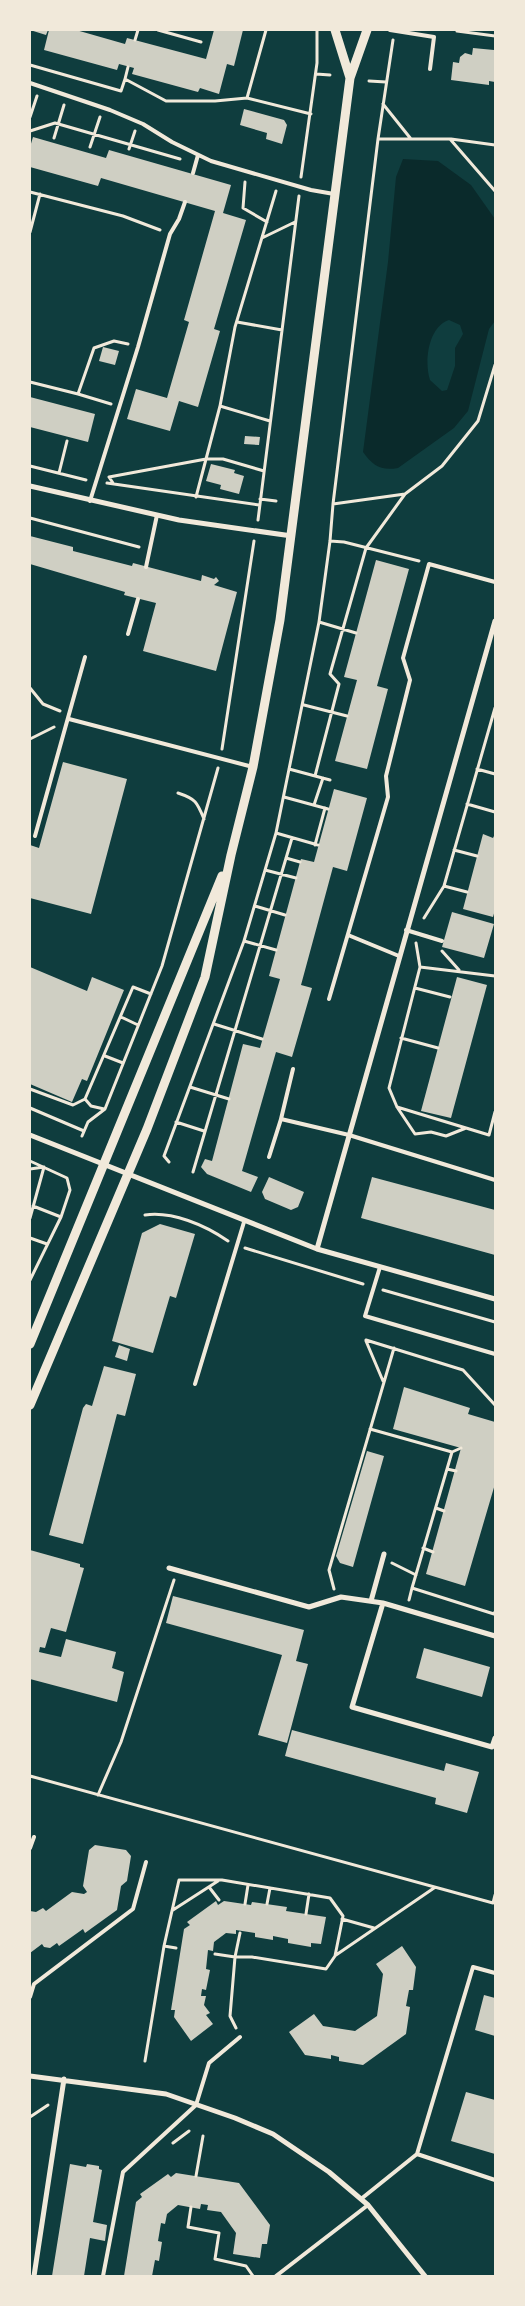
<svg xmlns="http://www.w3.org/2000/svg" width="525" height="2306" font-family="Merriweather,serif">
<rect width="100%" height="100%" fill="#0f3d3e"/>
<!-- water -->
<path fill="#0a2a2b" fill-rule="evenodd" d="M403 159 438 161 471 185 495 219V321L489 329 468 411 454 428 398 468C381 471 373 466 363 452L388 262 396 177ZM449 320 460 325 463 334 455 348V366L447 390 442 391 430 380C424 362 428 327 449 320Z"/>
<!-- building -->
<path fill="#cfcfc3" d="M30 30H48L46 35Z
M49 30H76L125 44 127 38 206 59 214 30H243L234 66 227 64 219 94 200 88 198 92 132 74 134 68 119 64 117 70 44 50Z
M473 48 494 50 495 82 489 81V85L451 80 453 62 459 63 460 57 465 53 472 55Z
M244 109 284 120 287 125 282 144 266 139 267 133 240 125Z
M33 137 106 158 109 150 231 185 223 213 246 220 214 329 220 331 198 407 179 401 170 431 127 419 136 389 167 398 189 322 184 320 215 211 101 178 98 186 30 167V147Z
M103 347 119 351 115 365 99 361Z
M30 397 95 414 88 442 30 427Z
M245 436 260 437 259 445 244 444Z
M211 464 235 470 234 473 244 476 239 494 220 489 221 485 206 481Z
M30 536 73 547V551L132 566 133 563 201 581 202 575 214 579 216 577 219 581 214 585 237 592 216 671 143 651 156 603 124 595 125 592 30 564Z
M376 560 409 569 377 686 388 689 367 769 335 761 357 680 344 677Z
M63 762 127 779 91 914 30 898V845L39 848Z
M334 789 367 798 347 871 333 867 301 985 312 988 292 1057 276 1052 242 1171 258 1177 251 1192 207 1174 201 1167 205 1159 212 1161 243 1044 260 1048 280 979 269 976 300 862 301 859 314 862Z
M483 834 493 838 495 834V910L493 917 463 909Z
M452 912 494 924 484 958 442 947Z
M30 967 87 991 92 977 124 990 87 1081 82 1079 72 1102 30 1084Z
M457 977 487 985 451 1118 421 1111Z
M269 1177 304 1192 298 1207 291 1210 265 1199 262 1192Z
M372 1177 495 1210V1255L361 1218Z
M160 1224 195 1234 176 1298 170 1296 153 1353 112 1341 142 1233Z
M119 1345 130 1349 127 1361 115 1357Z
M104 1366 136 1374 125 1416 117 1414 83 1544 49 1535 83 1408 86 1404 92 1406Z
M404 1387 470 1408 468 1414 495 1422V1484L465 1586 426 1574 461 1448 393 1429Z
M367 1451 384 1456 353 1567 340 1563 336 1556Z
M30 1550 80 1564V1567L84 1568 66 1632 51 1628 45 1648 40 1647 39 1652 61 1657 66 1639 116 1652 112 1668 124 1672 117 1702 30 1679Z
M173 1596 304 1630 296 1661 308 1664 287 1743 258 1735 282 1655 166 1623Z
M424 1648 490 1667 482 1697 416 1678Z
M292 1730 444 1771 446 1763 479 1772 467 1813 435 1804 436 1798 285 1756Z
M95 1845 126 1850 131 1856 127 1881 121 1886 117 1910 85 1933 83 1929 59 1946 57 1943 50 1948 44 1947 42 1944 30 1953V1911L36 1912 43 1908 46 1911 72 1892 84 1894 87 1892 83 1886 89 1850Z
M216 1901 218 1905 224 1901 251 1905 252 1902 287 1907 286 1911 326 1917 321 1944 311 1943V1947L288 1943V1939L273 1936V1940L255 1937V1933L236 1930V1934L226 1933 214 1942 213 1951 208 1950 206 1969 210 1970 206 1990 202 1989 201 1996H206L204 2005 210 2013 206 2015 213 2024 191 2041 174 2017 175 2010H171L184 1929 190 1925 187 1922Z
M402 1946 416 1967 413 1990H409L406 2006 410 2007 406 2034 363 2065 339 2061V2057L331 2055V2059L305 2055 289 2032 314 2014 323 2026 355 2031 377 2016 383 1974 376 1964Z
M484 1995 495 1998V2036L475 2030Z
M466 2092 495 2100V2154L451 2141Z
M70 2164 86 2167 87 2164 99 2166V2169L102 2170 93 2222 107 2225 105 2241 90 2238 84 2276H52Z
M176 2173 239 2183 270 2225 267 2244H262L260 2258 233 2254 236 2233 221 2212 207 2210 208 2205 201 2204 200 2209 178 2205 167 2214 165 2224 161 2223 158 2241 162 2242 159 2261 155 2260 152 2276H124L136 2202 142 2197 140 2194 168 2174 171 2177Z"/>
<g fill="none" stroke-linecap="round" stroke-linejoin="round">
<!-- path -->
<path stroke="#f1e9da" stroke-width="3" d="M158 30 201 42
M457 31 495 36
M135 40 138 30
M30 65 121 91 125 79 166 101H215L247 98 311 114
M316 74 330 75
M125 79 128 67
M369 81 386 82
M247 98 266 30
M383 104 411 139
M30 117 37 96
M30 131 55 123 180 159
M54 138 64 105
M378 139H450L495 191
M451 139 495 145
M90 147 100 117
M129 149 135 131
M301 177 317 63V30
M245 182 243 208 267 222
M30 192 123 216 160 230
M30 232 40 194
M262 238 295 222
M237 322 282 330
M30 382 78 394 94 348 114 341 128 344
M78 394 111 404
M270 421 220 406 235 327 276 191
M30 466 86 480
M59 473 67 441
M107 483 259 505
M113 483 109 477 206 459H223L264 471
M196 497 220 406
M260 499 276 501
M333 504 405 494 442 466 478 421 495 365
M30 518 139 547
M258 520 299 196
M330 541 344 542 419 561
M319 622 356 633
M30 688 43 704 60 711
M304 705 347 716
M30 739 54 727
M222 749 254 541
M289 769 330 780
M477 769 495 774
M315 776 339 684 330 674 366 548 405 494
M178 793C196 799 197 802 204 819
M284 797 328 809
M467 804 495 812
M314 805 323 778
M276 833 318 845
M315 845 325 808
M454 850 477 856
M286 858 300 862
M265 870 296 878
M444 886 467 892
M255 906 285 915
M424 918 444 886 495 708
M244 941 276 950
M416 943 420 967
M442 951 459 970
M415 988 450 997
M121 1017 138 1025
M214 1024 262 1039
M401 1038 438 1048
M105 1056 123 1063
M190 1087 229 1099
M30 1089 73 1105 85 1099 133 987 151 994
M85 1099 91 1106 104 1109
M397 1107 489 1135 495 1112
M30 1108 84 1131
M176 1122 204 1131
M466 1128 446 1136 431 1132 415 1134 397 1107 389 1088 420 967 495 976
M82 1136 88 1122 105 1109 162 966 218 768
M30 1161 67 1178 70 1190 61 1217 30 1280
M169 1162 164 1156 244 941 276 833 319 622 330 541 333 504 378 139 393 40
M30 1169 44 1167 30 1218
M193 1172 292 838
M33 1206 61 1217
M145 1215C172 1211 205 1225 228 1241
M30 1238 47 1244
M245 1248 363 1284
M383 1290 495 1322
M366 1340 463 1370 495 1405
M366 1341 383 1381
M370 1429 452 1452 412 1588
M452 1452 461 1448
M447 1469 456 1471
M436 1508 444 1511
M423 1548 433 1552
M392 1563 416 1575
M334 1589 329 1570 394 1348
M409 1600 412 1588 494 1614 495 1612
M30 1776 493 1903 495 1895
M98 1795 121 1742 174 1580
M209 1887 219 1900
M245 1904 248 1885
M267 1904 270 1888
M173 1910 218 1881
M306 1914 309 1894
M342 1919 374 1928
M164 1946 176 1948
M215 1954 235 1957 240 1933
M336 1955 434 1888
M145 2061 164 1946 179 1880H222L330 1898 343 1916 335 1956 326 1969 252 1957H235L230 2016 236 2028
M30 2117 48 2105
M173 2143 189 2131
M196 2176 203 2136
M191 2207 188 2227 219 2233 215 2259 246 2266 253 2276"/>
<!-- service -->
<path stroke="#f1e9da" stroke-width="4" d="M390 30 434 37 430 69
M30 83 110 110 143 124 172 142 211 161 311 190 334 194
M193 173 198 155
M90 501 138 347 170 234 179 219 185 202
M146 567 157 515
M128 634 138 599
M69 719 253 767
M35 836 85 657
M406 930 442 941
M348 935 399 956
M329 999 388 797 386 776 410 680 403 658 429 564 495 582
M281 1119 349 1135 495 1180
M269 1157 281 1119 293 1069
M380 1267 365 1316 495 1354
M195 1384 244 1222
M30 1848 34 1837
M30 1997 34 1984 133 1909 146 1862
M417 2154 495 2180
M361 2199 417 2154 473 1967 495 1973
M103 2276 123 2172 196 2105 209 2063 240 2037
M276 2276 368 2205"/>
<!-- minor -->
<path stroke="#f1e9da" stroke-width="5" d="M30 486 179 520 292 536
M30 1135 317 1249 495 1299
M317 1249 495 621
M169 1568 309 1607 341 1597 383 1603 495 1636
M371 1601 384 1554
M383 1603 352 1707 492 1747 495 1738
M30 2076 166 2094 235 2118 273 2134 329 2172 368 2205 425 2276
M34 2276 64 2079"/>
<!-- tertiary -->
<path stroke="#f1e9da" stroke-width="9" d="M335 30 350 78
M30 1344 222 876
M30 1405 147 1129 205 977 231 855 253 767 280 620 350 78 367 30"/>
</g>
<!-- border -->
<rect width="525" height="2306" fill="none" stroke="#f1e9da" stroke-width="62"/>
</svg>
